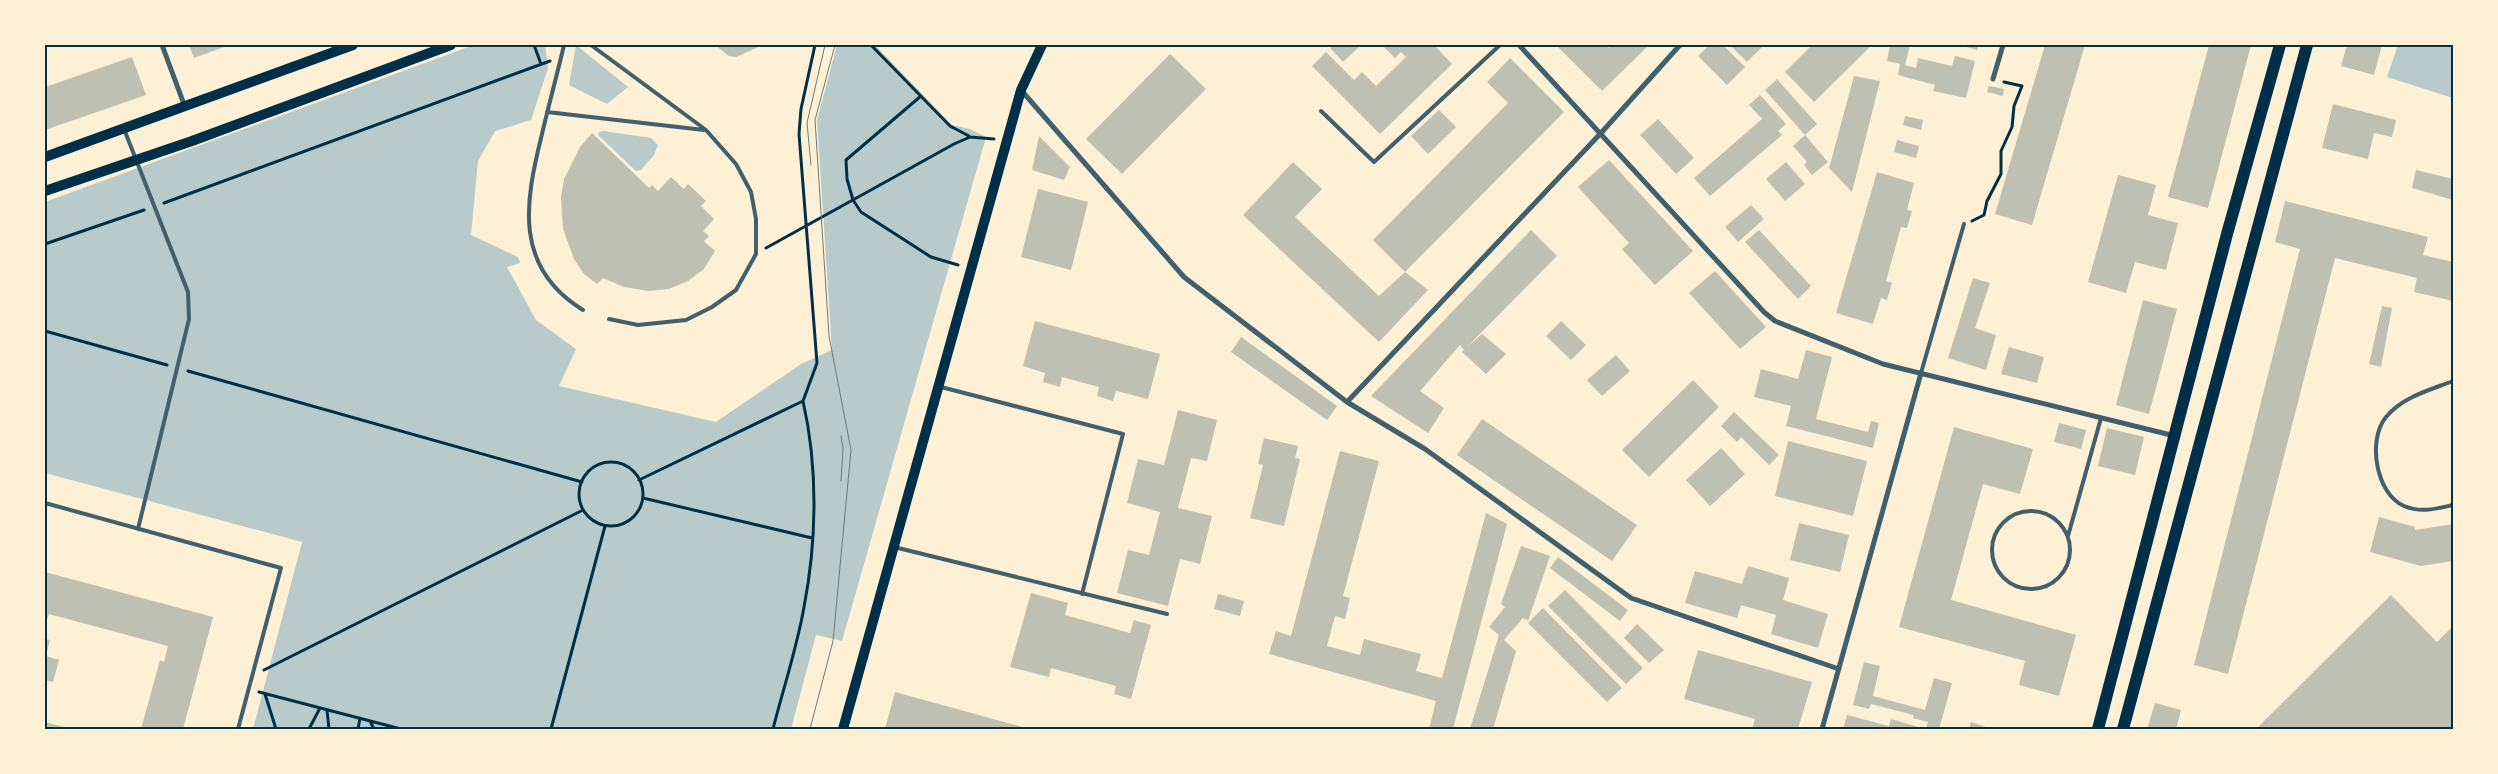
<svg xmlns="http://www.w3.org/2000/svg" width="2498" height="774" font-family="'Source Sans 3',sans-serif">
<rect width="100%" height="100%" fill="#fdf0d5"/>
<!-- green -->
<path fill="#b9caca" d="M474 45H545L548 68 531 120 495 131 478 161 471 235 518 257 520 263 507 267 536 320 576 349 559 386 716 422 801 364 832 350 817 120 837 45H875L952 125 970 129 986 137 842 641 816 635 791 729H253L302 542 45 473V202Z
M576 45 628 87 607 104 569 85Z
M2398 45H2453V98L2387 77Z
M604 131 651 138 658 145 654 155 641 170 636 171 598 135 599 132Z"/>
<!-- building -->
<path fill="#bec0b2" d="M189 45H230L194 58Z
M715 45H763L736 57 729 56Z
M1333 45H1361L1343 62 1330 48Z
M1382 45H1434L1452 64 1380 134 1312 66 1326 52 1354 80 1362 72 1376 86 1406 57 1401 52 1395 58Z
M1556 45H1607L1609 48 1612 45H1649L1602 91Z
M1709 45H1723L1745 67 1727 85 1698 56Z
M1730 45H1764L1747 62Z
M1812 45H1872L1814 102 1785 72Z
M1890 45H1910L1905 65 1916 68 1918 58 1952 66 1955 56 1975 61 1966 98 1933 91 1935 85 1898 75 1900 64 1887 61Z
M1959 45H1978L1977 50Z
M2045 45H2085L2032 225 1995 214Z
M2209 45H2251L2208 208 2168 197Z
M2347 45H2382L2374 75 2341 66Z
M1170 54 1206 89 1122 174 1086 139Z
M132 57 146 95 45 130V87Z
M1510 58 1564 112 1405 272 1373 240 1508 103 1487 82Z
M1854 76 1880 81 1852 192 1829 168Z
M1777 79 1817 124 1805 135 1765 90Z
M1989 86 2004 89 2003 96 1987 92Z
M1760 95 1786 124 1778 131 1782 135 1710 196 1694 178 1762 119 1749 105Z
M2333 104 2396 120 2392 137 2374 133 2368 159 2322 148Z
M1439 110 1456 127 1428 154 1411 136Z
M1905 116 1923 120 1921 130 1903 125Z
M1658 119 1694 158 1676 174 1640 135Z
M592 133 649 188 652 185 658 191 671 177 684 189 688 184 706 201 701 206 714 219 703 231 709 236 704 241 715 251 704 269 688 281 669 289 649 291 624 287 603 278 597 284 584 274 574 259 563 229 561 197 564 179 580 147Z
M1805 135 1828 162 1812 175 1804 165 1807 162 1793 146Z
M1039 136 1070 167 1064 180 1032 170Z
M1897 140 1919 146 1916 158 1894 152Z
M1609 160 1693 251 1655 285 1622 249 1629 243 1578 187Z
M1293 162 1322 189 1295 217 1379 296 1405 272 1428 290 1379 342 1243 215Z
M1786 162 1805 184 1785 201 1766 179Z
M2416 170 2453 179V200L2412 188Z
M1877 172 1914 183 1907 210 1912 211 1907 228 1901 227 1886 281 1892 283 1887 300 1881 298 1873 324 1836 313Z
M2118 175 2156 185 2148 215 2178 223 2166 270 2135 262 2126 293 2088 282Z
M1038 189 1088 202 1071 270 1021 257Z
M2285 201 2428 237 2423 255 2453 262V301L2414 292 2417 278 2335 258 2228 674 2194 665 2300 249 2275 242Z
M1751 205 1764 219 1738 242 1725 227Z
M1531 230 1557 256 1467 347 1482 334 1506 354 1486 374 1462 352 1464 350 1460 345 1420 391 1444 408 1428 433 1371 396Z
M1759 230 1811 286 1798 299 1745 242Z
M1715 271 1766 327 1740 349 1689 293Z
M1973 278 1990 283 1975 328 1996 335 1986 370 1948 358Z
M2143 300 2177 309 2149 414 2116 405Z
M2382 306 2392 308 2381 367 2369 364Z
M1035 321 1160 354 1148 399 1116 391 1113 401 1097 396 1099 387 1062 377 1060 387 1043 382 1045 373 1023 366Z
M1561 321 1586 345 1571 360 1546 336Z
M1241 337 1337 406 1327 420 1231 352Z
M2009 347 2044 357 2037 383 2001 374Z
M1806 350 1832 357 1816 419 1868 432 1871 421 1879 423 1873 448 1786 426 1791 406 1754 397 1761 369 1798 379Z
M1616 355 1630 371 1602 396 1587 380Z
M1693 380 1719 407 1649 477 1622 450Z
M1178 410 1217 420 1207 461 1191 458 1178 508 1212 516 1200 564 1180 559 1168 606 1117 593 1128 550 1149 555 1160 512 1127 503 1138 459 1164 465Z
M1734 412 1779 455 1769 465 1741 437 1737 442 1721 426Z
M1482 419 1637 525 1612 561 1457 455Z
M2059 423 2086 430 2081 449 2054 442Z
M1954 427 2033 449 2020 494 1983 484 1951 600 2076 635 2059 696 2019 685 2025 661 1899 627Z
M2107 428 2144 437 2135 475 2098 466Z
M1264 438 1298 446 1295 458 1300 459 1284 526 1250 518 1263 465 1258 464Z
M1788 441 1867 461 1853 516 1775 496Z
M1721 448 1745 474 1710 506 1686 480Z
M1340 451 1379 461 1343 596 1350 598 1345 619 1335 616 1327 646 1360 655 1364 639 1421 654 1416 671 1442 678 1486 513 1507 524 1453 729H1429L1436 701 1269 654 1276 631 1291 636Z
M2379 517 2415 527V530L2453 524V561L2421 566 2370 552Z
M1799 523 1849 535 1840 572 1790 560Z
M1521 546 1550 556 1528 621 1523 618 1504 640 1516 651 1493 729H1470L1499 635 1489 627 1505 607 1501 604Z
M1558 557 1628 610 1620 621 1550 568Z
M1748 566 1789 578 1783 600 1828 614 1818 648 1771 634 1776 615 1741 605 1737 618 1685 603 1695 571 1742 584Z
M45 572 213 617 183 729H141L160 660 164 662 168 646 49 614 45 625Z
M1565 590 1643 668 1626 684 1548 606Z
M1031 593 1068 603 1065 615 1130 633 1134 620 1151 625 1131 699 1114 694 1116 686 1051 668 1049 677 1010 667Z
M1218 594 1244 601 1240 616 1214 609Z
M2391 595 2437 642 2453 626 2452 729H2256Z
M1543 608 1622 688 1607 702 1528 623Z
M1637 624 1664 650 1649 663 1624 638Z
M45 639 50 640 46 656 59 660 53 682 45 680Z
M1698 650 1812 682 1798 729H1752L1755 719 1684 699Z
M1864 662 1880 666 1873 696 1925 710 1934 678 1952 683 1939 729H1926L1928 722 1913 718 1914 715 1871 704 1869 709 1853 705Z
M895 692 1026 728V729H885Z
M2155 703 2181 710 2176 729H2147Z
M1847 715 1889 726 1891 719 1925 729H1843Z
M45 722 68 728V729H45Z
M1971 722 1992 729H1969Z"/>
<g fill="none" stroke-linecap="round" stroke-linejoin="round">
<!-- path -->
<path stroke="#003049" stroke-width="3" d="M534 45 541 64
M871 45 950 126 969 136
M921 96 846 160 847 179 853 200 861 212 931 257 958 265
M164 203 550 61
M1972 221 1984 215 1987 201 2001 174V151L2012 127 2014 106 2022 86 2004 82
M45 244 144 210
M766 248 954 144 970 137 994 139
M45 331 167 365
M188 371 582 482
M803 401 817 363 799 134 801 109 815 45
M579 494a32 32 0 1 1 64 0a32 32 0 1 1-64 0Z
M639 480 803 401C818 467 817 540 804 607 797 648 783 689 773 729
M643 498 812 538
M264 670 583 510
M259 692 401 729
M265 694 276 729
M327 710 329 729
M370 721 374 729
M309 729 320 708
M358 729 360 718
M551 729 605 526"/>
<!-- service -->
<path stroke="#3f606c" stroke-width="4" d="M564 45C557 75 549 104 542 134 525 202 513 267 583 310
M591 45 706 130 736 164 751 192 756 219V254L736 290 712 307 686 320 638 325 609 319
M1321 111 1374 162 1500 45
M547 112 704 130
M124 129 188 292 189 319 138 529
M1921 373 1964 224
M2453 381C2430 390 2402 397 2386 417 2367 440 2376 494 2404 506 2421 513 2435 509 2453 505
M941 387 1123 434 1082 594
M45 503 281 568 238 729
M1992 550a39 39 0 1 1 78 0a39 39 0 1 1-78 0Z
M2068 536 2101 418
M894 547 1167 614"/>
<!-- minor -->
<path stroke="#3f606c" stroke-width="5" d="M162 45 185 107
M1519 45 1764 312 1775 321 1883 364 2175 436
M1993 79 2003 45
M1021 90 1184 277 1347 402 1425 449 1631 598 1839 669
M1347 402 1601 133 1680 45
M1822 729 1921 373"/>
<!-- secondary -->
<path stroke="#003049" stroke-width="10" d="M45 157 353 45
M45 191 192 141 451 45
M843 729 1021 90 1042 45"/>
<!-- primary -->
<path stroke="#003049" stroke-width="12" d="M2098 729 2227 234 2280 45
M2123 729 2307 45"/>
<!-- tram -->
<path stroke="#657d81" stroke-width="1" d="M811 165 807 123 825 45
M841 481 843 449 841 436
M810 729 833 641 851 450 829 336 815 120 835 45"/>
</g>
<!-- border -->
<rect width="2498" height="774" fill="none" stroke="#fdf0d5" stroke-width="92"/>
<rect x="46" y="46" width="2406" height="682" fill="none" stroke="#003049" stroke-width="2"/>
</svg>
